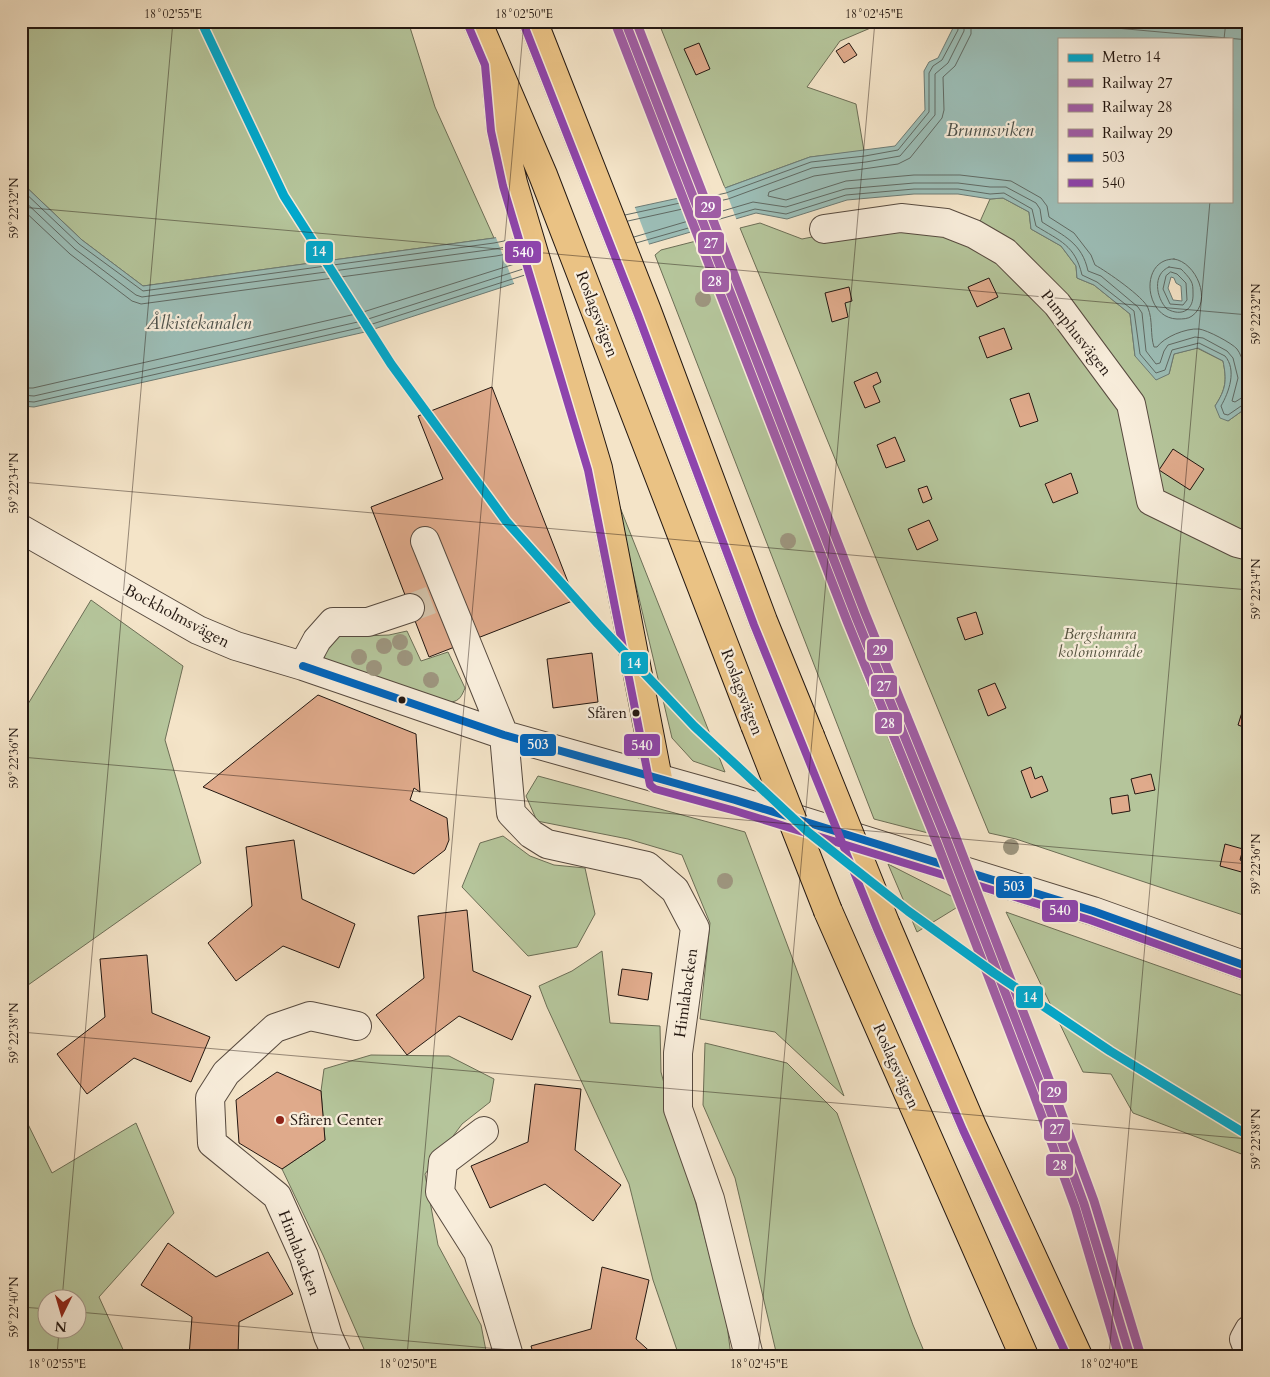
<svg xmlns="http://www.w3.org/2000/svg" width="1270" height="1377" font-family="Cardo,serif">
<rect width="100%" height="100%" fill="#f4e4c8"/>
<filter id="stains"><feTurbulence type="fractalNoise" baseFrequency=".004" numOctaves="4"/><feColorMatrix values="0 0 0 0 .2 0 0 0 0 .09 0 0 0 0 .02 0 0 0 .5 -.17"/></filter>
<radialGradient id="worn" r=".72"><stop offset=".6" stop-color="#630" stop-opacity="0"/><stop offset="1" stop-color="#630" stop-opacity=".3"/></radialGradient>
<!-- green -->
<path fill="#b5c59b" stroke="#6c6e56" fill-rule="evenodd" d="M21 21H408L435 107 494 238 143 286 82 240 21 182Z
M658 21H887L840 41 807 87 856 104 864 151 810 157 725 188Z
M1003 198 1029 212 1031 229 1061 246 1076 266 1077 278 1094 285 1130 314 1135 356 1169 374 1174 354 1197 348 1223 361C1227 380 1226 389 1215 406L1228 421 1249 406V917L1016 839 989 833 740 228 760 223 802 239 827 234 978 226 990 199Z
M700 240C774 439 844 638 928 833L874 819 655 255 661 250Z
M614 492 725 772 693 761 672 738Z
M91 600 183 666 165 740 201 863 21 990V709L28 704Z
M407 631 421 661 448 652 465 688C462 695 460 701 451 702L328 665 324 660 326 649 330 641 343 634 363 636 389 635Z
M538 776 745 832 844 1096 775 1032 700 1019 710 923 682 855 628 839 537 821 526 796Z
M503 836 530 856 554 865 585 868 595 914 577 947 528 956 462 887 480 843Z
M888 864 953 897 956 908 917 932Z
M1006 912 1249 998V1131L1244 1155 1133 1113 1111 1074 1083 1072Z
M602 951 610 1023 660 1026 661 1072 726 1317 731 1356H679L653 1280 629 1184 547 1007 539 986 572 971Z
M705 1043 787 1063 837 1113 913 1325 926 1356H777L735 1178 703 1105Z
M371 1055 449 1056 494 1079 490 1102 462 1124 425 1174 438 1245 481 1325 487 1356H367L323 1255 282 1169 325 1140 321 1091 324 1069Z
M21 1110 52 1173 136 1123 174 1213 99 1297 126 1356H21ZM48 1300H78V1330H48Z"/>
<!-- water -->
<path fill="#9cbeb7" stroke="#6c7b75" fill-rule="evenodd" d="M952 21H1249V406L1228 421 1220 418 1215 406C1226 389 1227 381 1223 361L1198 348 1174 354 1169 374 1156 380 1135 356 1130 314 1094 285 1077 278 1076 266 1061 246 1031 229 1029 212 1003 198 990 199 958 194H914L847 200 787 219 756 213 512 284 365 332 34 407 21 406V182L82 240 143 286 494 238 725 188 810 157 895 146 925 110 924 71 929 62 938 58 953 28ZM1059 39H1231V201H1059ZM1171 277 1174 278 1176 283 1181 286 1182 301 1173 300 1168 288Z"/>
<!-- pier -->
<path fill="#f4e4c8" d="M724 186 737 221 697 233 681 195Z
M634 205 650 247 515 286 495 235Z"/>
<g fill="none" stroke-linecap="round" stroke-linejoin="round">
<!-- shore -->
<path stroke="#606a64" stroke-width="1" d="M971 21V34L955 66 943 77 944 110 942 118 910 158 898 164 814 176 769 192 768 196 786 200 846 181 914 175H960L1011 181 1041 198 1047 206 1049 217 1074 233 1091 255 1095 265C1106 271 1144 297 1148 308 1153 320 1150 335 1154 347H1157C1164 337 1186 328 1199 329 1207 330 1232 343 1237 349 1244 358 1246 376 1245 387L1249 389
M21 189 79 244 143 291 494 243 514 239
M21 198 75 249 136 295 142 297 495 249 516 245
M21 208 70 254 132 301 141 304 496 256 518 252
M625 215 726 193 811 162 865 156 898 150 929 112V73L933 66 942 60 958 30 957 21
M628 221 728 199 812 168 866 162 900 156 935 115V74L948 63 964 31V21
M634 237 753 202 786 207 845 189 914 183H958L990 187H1006L1036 203 1040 209 1042 222C1064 236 1082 243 1088 271L1101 276 1138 307 1142 313 1146 351 1156 364 1160 363 1164 351 1168 345 1195 337 1203 338 1227 351 1233 358 1238 378 1232 401 1235 402 1243 397 1249 396
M636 243 755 209 786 214 846 195 914 189H958L990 194 1004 193 1032 209 1036 226C1060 241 1075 245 1082 275L1097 282 1134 311 1140 354 1156 373 1165 370 1172 350 1199 343 1225 356C1237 370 1229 392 1221 406L1224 414 1228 415 1244 404 1249 403
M1174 259C1196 262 1213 301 1192 316 1188 319 1183 319 1177 319 1144 318 1139 259 1174 259Z
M1169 267 1181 269C1184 272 1189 277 1191 281 1193 284 1193 289 1193 293 1194 310 1182 317 1167 309 1156 298 1152 274 1169 267Z
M1171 272 1177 274 1186 283 1187 300 1183 305 1170 304 1163 289 1166 276Z
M21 388H33L360 313 521 262
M21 395 34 396 362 321 523 269
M21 401 34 402 363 327 525 275"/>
</g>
<!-- building -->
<path fill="#dfaa8b" stroke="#231711" d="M699 43 710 69 696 75 684 49Z
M849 43 857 55 844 63 836 51Z
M989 278 998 297 977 307 968 287Z
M849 287 852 301 845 303 848 317 832 322 825 293Z
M1004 328 1012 349 987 358 979 337Z
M877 372 881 382 873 386 880 402 865 408 854 382Z
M492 387 575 600 429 657 371 507 443 479 418 416Z
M1029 393 1038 421 1020 427 1010 399Z
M895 437 905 461 886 468 877 445Z
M1173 449 1204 469 1190 490 1159 470Z
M1071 473 1078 493 1053 503 1045 484Z
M927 486 932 499 923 503 918 489Z
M929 520 938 540 917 550 908 529Z
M976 612 983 634 965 640 957 618Z
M592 653 598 702 553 708 547 659Z
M995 683 1006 708 988 716 978 690Z
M318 695 416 734 420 792 414 788 410 800 447 818 449 840 445 850 414 874 203 787Z
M1245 703 1249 704V737L1244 735 1246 728 1238 725Z
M1031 767 1035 779 1042 776 1048 791 1031 798 1021 771Z
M1151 774 1155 790 1135 794 1131 779Z
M1128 795 1130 811 1112 814 1110 798Z
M294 840 302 899 355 924 339 968 283 946 236 981 208 943 252 906 246 847Z
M1225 844 1243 849 1240 860 1248 863 1245 873 1220 866Z
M467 910 473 971 531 996 512 1040 459 1016 407 1055 376 1015 424 978 418 916Z
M147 955 152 1013 210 1037 191 1082 134 1058 87 1094 57 1054 105 1017 100 959Z
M622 969 652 973 648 1000 618 995Z
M277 1072 321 1091 325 1140 282 1169 239 1143 236 1100Z
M535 1084 581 1089 575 1150 621 1185 593 1221 545 1184 490 1208 471 1166 528 1142Z
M168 1243 216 1277 268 1252 293 1294 239 1322 238 1356H189L192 1317 141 1285Z
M602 1267 649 1280 636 1339 655 1356H534L531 1346 591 1329Z"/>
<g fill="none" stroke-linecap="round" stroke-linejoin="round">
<!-- minor-tunnel -->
<path stroke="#d5c5ad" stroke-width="28" stroke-dasharray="28 14" stroke-linecap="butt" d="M410 608 431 600"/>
<!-- minor casing -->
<g stroke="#574a3f" stroke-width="30">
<path id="minor" d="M824 229 901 218 946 223 974 234 1005 252 1057 304 1131 404 1151 501 1237 543 1249 546
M21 529 198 630 236 646 303 666 504 735 735 800 1093 911 1249 967
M425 541 504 735 511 813 531 834 547 844 647 866 675 890 695 928 678 1053V1109L710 1199 749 1356
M303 666 317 640 333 622H368L410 608
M484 1131 443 1162 440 1192 478 1252 509 1356
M1249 1330 1244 1339 1249 1352
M337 1356 328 1336 304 1256 277 1196 212 1143 210 1098 226 1073 275 1028 310 1016 357 1026"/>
</g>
<!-- major casing -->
<g stroke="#231711" stroke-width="30">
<path id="major" d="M477 21 543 175 755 725
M533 21 647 311 763 621 810 736
M497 87 501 130 513 183 598 468 658 779
M828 911 1024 1356
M886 925 972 1126 1078 1356"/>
</g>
<!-- minor -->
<use href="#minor" stroke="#f8eddb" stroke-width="28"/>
<!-- major -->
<use href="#major" stroke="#eac284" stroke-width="28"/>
<!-- major-bridge casing -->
<g stroke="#231711" stroke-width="30" stroke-linecap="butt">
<path id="major-bridge" d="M755 725 828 911
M810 736 886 925"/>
</g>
<!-- major-bridge -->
<use href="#major-bridge" stroke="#eac284" stroke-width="28"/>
<!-- bus-1 casing -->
<g stroke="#f8eddb" stroke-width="11">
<path id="bus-1" d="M303 666 504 735 735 800 1093 911 1249 967"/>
</g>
<!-- bus-2 casing -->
<g stroke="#f8eddb" stroke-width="11">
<path id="bus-2" d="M468 25 485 65 491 131 503 186 588 470 650 785 655 789 732 810 1090 920 1246 976
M524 25 638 315 754 625 877 929 963 1130 1067 1356"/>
</g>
<!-- bus-1 -->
<use href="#bus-1" stroke="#0065bd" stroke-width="8"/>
<!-- bus-2 -->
<use href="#bus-2" stroke="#8e44ad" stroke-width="8"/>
<!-- rail-1 casing -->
<g stroke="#f8eddb" stroke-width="12">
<path id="rail-1" d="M625 21 856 617 946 839 1043 1091 1084 1204 1130 1356"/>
</g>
<!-- rail-2 casing -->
<g stroke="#f8eddb" stroke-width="12">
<path id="rail-2" d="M616 25 847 621 937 843 1034 1095 1075 1207 1119 1356"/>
</g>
<!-- rail-3 casing -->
<g stroke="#f8eddb" stroke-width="12">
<path id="rail-3" d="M636 21 865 613 955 835 1052 1087 1094 1201 1140 1353"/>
</g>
<!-- rail-1 -->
<use href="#rail-1" stroke="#a05ea6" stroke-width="9"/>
<!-- rail-2 -->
<use href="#rail-2" stroke="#a05ea6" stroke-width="9"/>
<!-- rail-3 -->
<use href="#rail-3" stroke="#a05ea6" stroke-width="9"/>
<!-- metro-1 casing -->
<g stroke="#f8eddb" stroke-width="12">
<path id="metro-1" d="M201 21 284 196 391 364 506 521 598 624 694 726 808 832 908 911 994 973 1110 1051 1249 1136"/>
</g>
<!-- metro-1 -->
<use href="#metro-1" stroke="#00a9ce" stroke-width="9"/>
</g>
<!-- trees -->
<g fill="#9d957e">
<circle cx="703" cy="299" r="8"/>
<circle cx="788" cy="541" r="8"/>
<circle cx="400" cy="642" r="8"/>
<circle cx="384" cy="646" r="8"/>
<circle cx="359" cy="657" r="8"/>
<circle cx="405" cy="658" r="8"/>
<circle cx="374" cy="668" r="8"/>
<circle cx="431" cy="680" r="8"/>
<circle cx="1011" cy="847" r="8"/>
<circle cx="725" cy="881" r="8"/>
</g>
<!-- ticks -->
<path fill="none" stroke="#231711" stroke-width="1" stroke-opacity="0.45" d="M1038 21 1249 40M1224 39 1226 21M21 207 1249 315M21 482 1249 590M21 757 1249 864M21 1032 1249 1139M62 1300 173 21M21 1307 48 1309M78 1312 579 1356M57 1356 59 1330M407 1356 524 21M758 1356 875 21M1109 1356 1210 201"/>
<!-- markers -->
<g fill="#231711" stroke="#f8eddb" stroke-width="2">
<circle cx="402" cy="700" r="4.5"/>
<circle cx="636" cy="713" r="4.5"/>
</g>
<circle fill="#8f2418" stroke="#f8eddb" stroke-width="2" cx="280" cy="1120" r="5"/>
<g text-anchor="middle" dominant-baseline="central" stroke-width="4.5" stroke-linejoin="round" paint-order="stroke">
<!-- bus labels -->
<g font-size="15" fill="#231711" stroke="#f8eddb" text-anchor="end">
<text x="627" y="713">Sfären</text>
</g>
<!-- street labels -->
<g font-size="16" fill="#231711" stroke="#f8eddb">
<text transform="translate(597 314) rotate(69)">Roslagsvägen</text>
<text transform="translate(1076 333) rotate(52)">Pumphusvägen</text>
<text transform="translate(177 616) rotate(28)">Bockholmsvägen</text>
<text transform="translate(742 692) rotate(69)">Roslagsvägen</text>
<text transform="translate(686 993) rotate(-82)">Himlabacken</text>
<text transform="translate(896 1066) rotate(66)">Roslagsvägen</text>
<text transform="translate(299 1253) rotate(69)">Himlabacken</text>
</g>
<!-- park labels -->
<g font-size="16" font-style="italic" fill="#565441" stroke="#f8eddb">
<text x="1100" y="634">Bergshamra<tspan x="1100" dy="18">koloniområde</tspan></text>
</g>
<!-- poi labels -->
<g font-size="16" fill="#231711" stroke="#f8eddb" text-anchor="start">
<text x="290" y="1120">Sfären Center</text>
</g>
<!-- water labels -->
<g font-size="18" font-style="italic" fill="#4d514b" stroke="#f8eddb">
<text x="990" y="130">Brunnsviken</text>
<text x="199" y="323">Ålkistekanalen</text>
</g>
</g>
<g stroke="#f8eddb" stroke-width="2">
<rect x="694" y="195" width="28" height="24" rx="5" fill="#a05ea6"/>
<rect x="697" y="231" width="28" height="24" rx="5" fill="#a05ea6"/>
<rect x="305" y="240" width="29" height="24" rx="5" fill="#00a9ce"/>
<rect x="504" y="240" width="38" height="24" rx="5" fill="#8e44ad"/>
<rect x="701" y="269" width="29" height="24" rx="5" fill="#a05ea6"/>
<rect x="866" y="638" width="28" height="24" rx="5" fill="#a05ea6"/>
<rect x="620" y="651" width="29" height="24" rx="5" fill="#00a9ce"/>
<rect x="870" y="674" width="28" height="24" rx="5" fill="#a05ea6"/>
<rect x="874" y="711" width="29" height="24" rx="5" fill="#a05ea6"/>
<rect x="519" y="733" width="38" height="24" rx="5" fill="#0065bd"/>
<rect x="623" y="733" width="38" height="24" rx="5" fill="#8e44ad"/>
<rect x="995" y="875" width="38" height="24" rx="5" fill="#0065bd"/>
<rect x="1041" y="899" width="38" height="24" rx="5" fill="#8e44ad"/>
<rect x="1015" y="985" width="29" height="24" rx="5" fill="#00a9ce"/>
<rect x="1040" y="1080" width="28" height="24" rx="5" fill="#a05ea6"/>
<rect x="1043" y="1118" width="28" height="24" rx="5" fill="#a05ea6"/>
<rect x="1045" y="1153" width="29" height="24" rx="5" fill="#a05ea6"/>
</g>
<g font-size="14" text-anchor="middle" font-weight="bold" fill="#fff">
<text x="708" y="212">29</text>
<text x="711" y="248">27</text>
<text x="319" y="256">14</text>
<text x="523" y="257">540</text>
<text x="715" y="286">28</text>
<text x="880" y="655">29</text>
<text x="634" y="668">14</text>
<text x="884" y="691">27</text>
<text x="888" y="728">28</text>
<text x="538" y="749">503</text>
<text x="642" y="750">540</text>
<text x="1014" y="891">503</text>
<text x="1060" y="915">540</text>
<text x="1030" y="1002">14</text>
<text x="1054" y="1097">29</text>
<text x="1057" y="1134">27</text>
<text x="1060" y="1170">28</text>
</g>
<!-- margin -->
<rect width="1270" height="1377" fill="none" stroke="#f4e4c8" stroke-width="55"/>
<!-- legend -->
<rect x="1058" y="38" width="175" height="165" fill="#f8eddb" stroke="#a3978a"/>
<rect x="1068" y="54" width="25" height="8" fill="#00a9ce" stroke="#a3978a"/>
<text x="1102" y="62" font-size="15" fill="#231711">Metro 14</text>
<rect x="1068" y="79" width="25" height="8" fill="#a05ea6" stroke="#a3978a"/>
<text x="1102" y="88" font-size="15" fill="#231711">Railway 27</text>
<rect x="1068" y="104" width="25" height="8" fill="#a05ea6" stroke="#a3978a"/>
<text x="1102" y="112" font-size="15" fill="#231711">Railway 28</text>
<rect x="1068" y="129" width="25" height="8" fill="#a05ea6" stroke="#a3978a"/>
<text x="1102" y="138" font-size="15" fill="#231711">Railway 29</text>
<rect x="1068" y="154" width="25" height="8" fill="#0065bd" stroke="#a3978a"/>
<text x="1102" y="162" font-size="15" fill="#231711">503</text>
<rect x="1068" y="179" width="25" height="8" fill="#8e44ad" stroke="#a3978a"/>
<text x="1102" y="188" font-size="15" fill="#231711">540</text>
<!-- north arrow -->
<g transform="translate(62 1314) rotate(185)"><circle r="24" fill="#f8eddb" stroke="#a3978a"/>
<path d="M0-4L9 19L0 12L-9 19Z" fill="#8f2418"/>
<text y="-8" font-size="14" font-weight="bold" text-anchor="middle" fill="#231711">N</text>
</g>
<rect x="28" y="28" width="1214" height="1322" fill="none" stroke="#231711" stroke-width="2"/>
<g font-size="12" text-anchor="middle" fill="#231711">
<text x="173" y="18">18°02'55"E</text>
<text x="524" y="18">18°02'50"E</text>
<text x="874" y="18">18°02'45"E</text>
<text transform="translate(14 208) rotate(-90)" y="4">59°22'32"N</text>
<text transform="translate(1256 314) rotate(-90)" y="4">59°22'32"N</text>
<text transform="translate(14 483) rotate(-90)" y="4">59°22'34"N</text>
<text transform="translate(1256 589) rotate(-90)" y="4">59°22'34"N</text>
<text transform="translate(14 758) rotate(-90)" y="4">59°22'36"N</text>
<text transform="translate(1256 864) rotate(-90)" y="4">59°22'36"N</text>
<text transform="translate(14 1033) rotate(-90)" y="4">59°22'38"N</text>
<text transform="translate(1256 1139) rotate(-90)" y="4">59°22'38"N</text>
<text transform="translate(14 1307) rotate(-90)" y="4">59°22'40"N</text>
<text x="57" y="1368">18°02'55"E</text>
<text x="408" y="1368">18°02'50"E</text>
<text x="759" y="1368">18°02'45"E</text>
<text x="1109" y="1368">18°02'40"E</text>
</g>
<rect width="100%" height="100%" filter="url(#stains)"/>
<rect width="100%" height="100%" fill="url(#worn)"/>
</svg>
